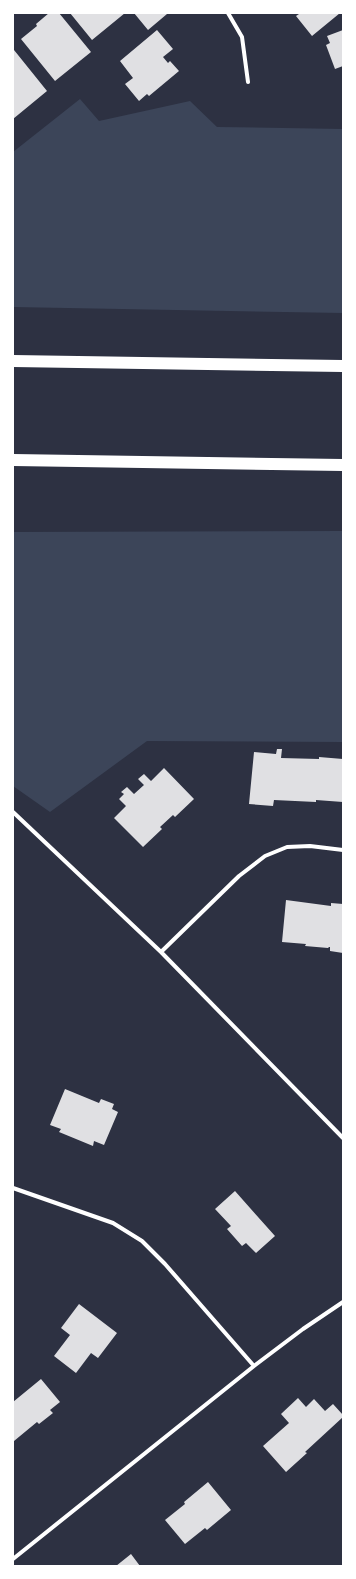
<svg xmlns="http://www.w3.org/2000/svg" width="356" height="1579" font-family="Cabin,sans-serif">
<rect width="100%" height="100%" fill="#2d3142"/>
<!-- green -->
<path fill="#3c4559" d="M80 99 99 121 190 101 217 127 343 129V313L13 307V152Z
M343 531V742L147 741 50 812 13 786V532Z"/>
<!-- building -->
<path fill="#e0e0e3" d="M49 13H59L91 52 55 81 21 39 37 26 36 24Z
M70 13H125L92 40Z
M134 13H167V14L148 30Z
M298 13H340L312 36 296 16 299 14Z
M157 30 173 49 163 57 168 63 170 61 179 71 149 96 147 94 139 101 125 84 133 78 120 61Z
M343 30V66L335 69 326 45 330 43 327 36Z
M14 50 47 91 13 119V51Z
M277 749H282L281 758 319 759V757L343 759V802L316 800V802L274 800 273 806 249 804 254 752 276 754Z
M164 768 194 799 175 817 173 815 160 827 162 829 143 847 114 818 126 806 119 799 124 794 121 792 127 787 134 794 144 785 138 779 144 774 151 781Z
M286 900 331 906V903L343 904V953L330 951V947H329L328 948 305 946 306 944 282 942Z
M65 1089 99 1103 101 1099 114 1104 112 1109 118 1112 104 1145 94 1141 93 1146 59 1132 61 1129 50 1125Z
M235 1191 275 1236 256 1253 246 1243 242 1246 227 1229 231 1226 215 1209Z
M79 1304 117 1333 98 1358 91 1353 76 1373 54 1356 70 1335 61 1328Z
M41 1379 60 1402 50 1410 53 1413 39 1424 37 1422 14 1441 13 1402Z
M298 1398 306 1407 314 1399 325 1411 333 1404 343 1415V1417L305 1452 307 1453 286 1472 263 1446 289 1423 281 1414Z
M208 1482 231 1510 207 1530 205 1528 185 1544 165 1520 185 1504 184 1502Z
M131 1554 140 1566H116Z"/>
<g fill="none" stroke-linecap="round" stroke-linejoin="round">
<!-- minor -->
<path stroke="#fff" stroke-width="4" d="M228 13 242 37 248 82
M13 812 161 952 343 1138
M161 952 239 876 265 856 287 847 310 846 343 850
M13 1188 113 1223 142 1241 165 1264 254 1366
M13 1559 254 1366 303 1329 343 1302"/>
<!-- motorway -->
<path stroke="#fff" stroke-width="12" d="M13 361 343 366
M13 460 343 465"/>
</g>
<!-- border -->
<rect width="356" height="1579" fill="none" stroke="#ffffff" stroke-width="28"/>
</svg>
